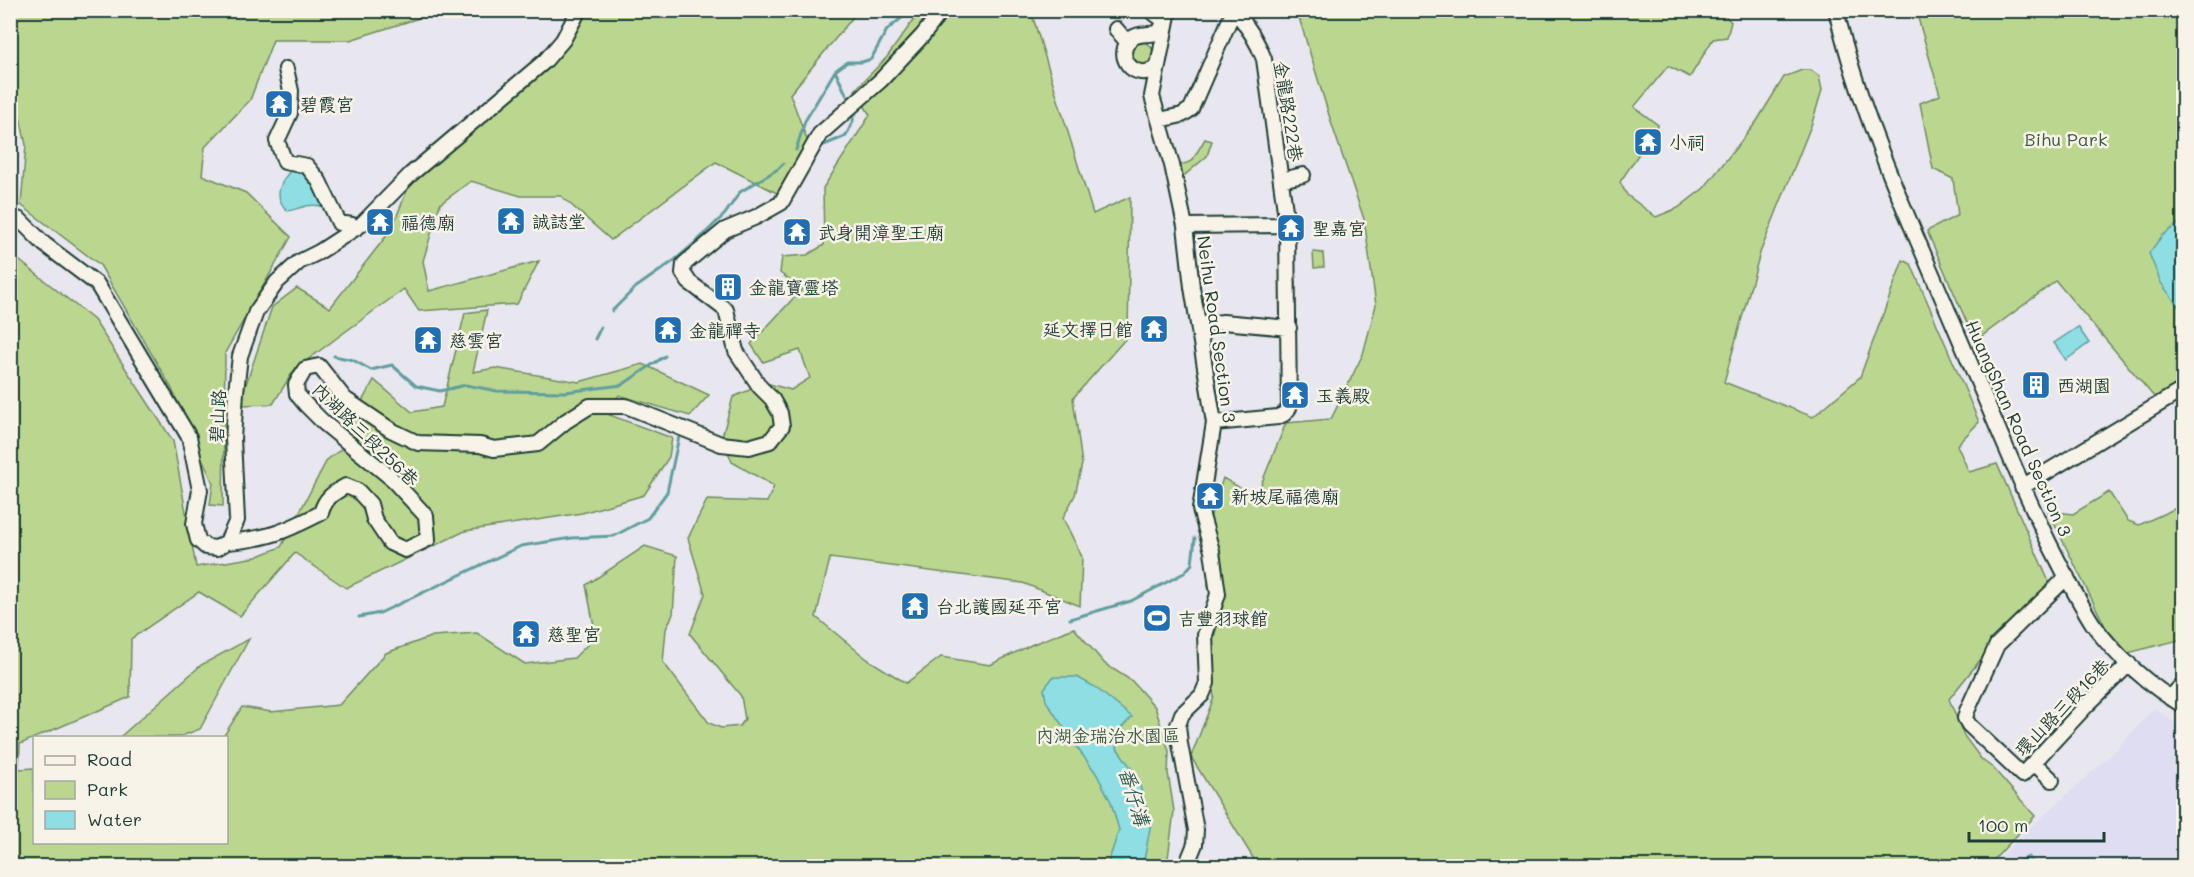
<svg xmlns="http://www.w3.org/2000/svg" width="2194" height="877" font-family="Mali,'LXGW WenKai TC',sans-serif">
<rect width="100%" height="100%" fill="#e8e6ee"/>
<filter id="ink" filterUnits="userSpaceOnUse"><feTurbulence type="fractalNoise" baseFrequency=".0167" numOctaves="2"/><feDisplacementMap in="SourceGraphic" scale="12" xChannelSelector="R" yChannelSelector="G"/><feConvolveMatrix kernelMatrix="1 2 1 2 8 2 1 2 1" color-interpolation-filters="sRGB"/></filter>
<g filter="url(#ink)">
<!-- built -->
<path fill="#deddf2" d="M2154 708 2183 729V866H1994L2017 840 2112 754Z"/>
<!-- green -->
<path fill="#bbd78f" stroke="#6d8a62" stroke-width="1.5" d="M10 11H441L350 40H273L250 100 205 147 202 175 246 193 291 237 225 353 223 506 210 505 213 483 172 389 100 265 21 205 26 145 11 75Z
M587 11H858L790 94 810 148 777 193 716 162 611 240 561 196H521L471 181 440 204 423 261 429 291 539 261 517 304 419 311 404 289 338 337 294 370 273 404 239 405 272 307 297 288 330 308 391 230 413 176 549 68 576 32Z
M920 11H1031L1093 214 1130 197 1128 336 1073 398 1082 464 1075 495 1063 518 1082 557 1080 606 1023 583 830 558 816 617 867 659 906 683 941 657 990 665 1033 644 1074 628 1105 664 1132 681 1155 707 1169 751 1168 773 1174 811 1167 866H11L10 253 94 320 173 441 196 567 256 557 281 547 327 460 357 437 319 394 320 389 325 387 353 417 374 380 412 412 442 407 465 313 487 310 473 372 495 368 579 382 643 364 709 395 690 416 619 395 604 413 672 438 669 457 644 495 582 513 465 531 346 588 295 553 240 616 199 592 131 639 130 697 20 744 19 769 34 768V842H226V738L223 737 242 707 271 712 339 705 386 653 433 636 477 633 525 664 574 658 596 636 586 585 645 546 677 556 673 614 666 629 663 662 709 723 721 728 740 726 745 719 741 696 690 634 705 594 688 538 707 500 767 502 774 486 732 462 722 437 733 397 766 383 791 390 810 378 800 350 763 362 751 344 802 289 780 273 782 257 807 255 824 245 823 188 870 115 855 90 887 57Z
M1297 11H1721L1731 22 1727 37 1713 39 1690 77 1668 66 1634 107 1658 125 1620 182 1627 195 1656 217 1678 208 1704 188 1757 121 1784 77 1802 70H1811L1819 76 1822 90 1812 123 1760 253 1724 382 1813 417 1860 377 1903 260 1911 264 1979 422 1957 445 1969 472 1997 464 2050 584 1993 644 1949 699 1964 736 1982 760 1993 768 2035 816 1988 866H1258L1191 757 1214 697 1208 660 1221 611 1208 587V524L1223 478 1256 497 1286 423 1331 419 1363 354 1376 305 1364 219 1333 128Z
M1916 11H2049L2059 19 2068 11H2183V381L2155 398 2056 281 1975 341 1927 231 1958 215 1953 179 1933 169 1920 103 1940 95Z
M1131 53a11 11 0 1 1 22 0a11 11 0 1 1-22 0Z
M1205 139 1212 141 1207 156 1179 180 1176 167 1192 161Z
M1313 252 1323 253 1324 267 1314 268Z
M2109 492 2128 521 2139 525 2183 505V639L2128 653 2106 628 2048 511 2073 514Z
M249 639 200 729 179 737H120L201 665Z"/>
<!-- water -->
<path fill="#8ddfe4" stroke="#619e9e" stroke-width="1.5" d="M2183 134H2184L2183 313 2161 283 2149 253 2162 236 2179 223Z
M304 170 326 196 321 206C307 203 300 209 288 211 273 198 279 184 290 171Z
M2078 327 2089 343 2066 360 2054 343Z
M1053 677H1077L1095 687 1132 717 1121 728 1117 748 1137 776 1151 823 1143 866H1111L1109 860 1119 830 1111 802 1096 773 1078 749 1046 701 1044 689Z
M2029 856 2035 866H2008Z"/>
<g fill="none" stroke-linecap="round" stroke-linejoin="round">
<!-- stream -->
<path stroke="#619e9e" stroke-width="3" d="M835 71 850 102
M819 147 846 136 853 121V111
M796 150 805 121 835 71 847 62H862L871 59 887 30 911 10
M612 311 635 288 675 260 695 243 725 214 740 192 778 169 783 164
M595 339 601 327
M334 356 353 360 371 370 392 365 416 386 440 391 466 385 497 391 565 392 622 385 665 356
M359 617 380 613 521 546 572 538 614 536 648 518 667 492 680 432
M1070 619 1131 601 1184 573 1192 564 1195 538"/>
<!-- minor casing -->
<g stroke="#1f3d34" stroke-width="18">
<path id="minor" d="M1150 10 1165 21
M1169 10 1152 96 1172 165 1185 226 1192 287 1214 423 1200 509 1212 551 1218 594 1205 635 1207 683 1202 695 1182 714 1178 725 1180 744 1196 830 1195 844 1186 866
M1836 10C1863 124 1914 230 1959 337 1989 407 2017 477 2050 545 2064 572 2077 599 2093 624 2114 655 2152 688 2184 706
M1116 29 1128 43
M1156 68C1134 83 1112 54 1132 38 1140 32 1150 36 1159 32L1165 21
M286 69 291 91 290 113 277 141 285 162 307 166 319 181 339 223 352 225 356 228
M1160 120 1182 115 1191 109 1234 10C1247 25 1257 40 1264 59L1287 225 1289 408 1284 414 1278 417 1214 423
M1281 180 1303 175
M10 216 20 220 44 244 97 284 189 437 200 490 194 524 198 540 206 547 217 548 227 542 237 520 233 439 236 392 240 356 256 312 277 282 299 262 319 252 362 224 411 174 545 61 563 40 579 10
M1185 226 1287 225
M1200 325 1223 322 1289 328
M2022 487 2184 389
M227 542C268 539 286 531 321 513 325 498 333 493 346 486L358 491 370 504 374 519 390 543 405 550 428 539 426 516 390 477 324 423 306 405 297 394 296 385 305 369 319 366 345 399 391 430 418 443 480 445 494 449 538 444 566 421 590 406H626L721 444 749 447 770 441 782 426 780 413 772 399 760 387 736 351 726 310 689 282 683 273 684 264 725 230 756 217 781 203 820 134 881 80 923 35 942 10
M2067 577 1997 645 1967 711 1965 718 1969 725 2022 775 2087 705 2129 664
M2170 698 2184 683
M2034 763 2052 780"/>
</g>
<!-- minor -->
<use href="#minor" stroke="#f7f3e8" stroke-width="14"/>
</g>
</g>
<!-- icons -->
<defs>
<g id="temple-square" transform="scale(1.5)"><rect x="-9" y="-9" width="18" height="18" rx="4" fill="#1f6fb2" stroke="#f7f3e8"/><path d="M0-6L5-2H3V0L6.5 2.5H4V6H1.5V3h-3V6H-4V2.5H-6.5L-3 0V-2H-5Z" fill="#fff"/></g>
<g id="building-square" transform="scale(1.5)"><rect x="-9" y="-9" width="18" height="18" rx="4" fill="#1f6fb2" stroke="#f7f3e8"/><path d="M-4-6H4V6H1V3H-1V6H-4ZM-2.5-4.3h1.7v1.8h-1.7ZM.8-4.3h1.7v1.8H.8ZM-2.5-1h1.7V.8h-1.7ZM.8-1h1.7V.8H.8Z" fill="#fff"/></g>
<g id="stadium-square" transform="scale(1.5)"><rect x="-9" y="-9" width="18" height="18" rx="4" fill="#1f6fb2" stroke="#f7f3e8"/><path d="M0-5a6.5 5 0 1 0 0 10a6.5 5 0 1 0 0-10ZM-3.5-1.8h7v3.6h-7Z" fill="#fff"/></g>
</defs>
<g fill-rule="evenodd">
<use href="#temple-square" x="279" y="104"/>
<use href="#temple-square" x="1648" y="142"/>
<use href="#temple-square" x="511" y="221"/>
<use href="#temple-square" x="380" y="222"/>
<use href="#temple-square" x="1291" y="228"/>
<use href="#temple-square" x="797" y="232"/>
<use href="#building-square" x="728" y="287"/>
<use href="#temple-square" x="1154" y="329"/>
<use href="#temple-square" x="668" y="330"/>
<use href="#temple-square" x="428" y="340"/>
<use href="#building-square" x="2036" y="385"/>
<use href="#temple-square" x="1295" y="395"/>
<use href="#temple-square" x="1210" y="496"/>
<use href="#temple-square" x="915" y="606"/>
<use href="#stadium-square" x="1157" y="618"/>
<use href="#temple-square" x="526" y="634"/>
</g>
<g text-anchor="middle" dominant-baseline="central" stroke-width="5" stroke-linejoin="round" paint-order="stroke">
<!-- poi labels -->
<g font-size="18" fill="#1f3d34" stroke="#f7f3e8" text-anchor="start">
<text x="300" y="104">碧霞宮</text>
<text x="1669" y="142">小祠</text>
<text x="532" y="221">誠誌堂</text>
<text x="401" y="222">福德廟</text>
<text x="1312" y="228">聖嘉宮</text>
<text x="818" y="232">武身開漳聖王廟</text>
<text x="749" y="287">金龍寶靈塔</text>
<text x="1133" y="329" text-anchor="end">延文擇日館</text>
<text x="689" y="330">金龍禪寺</text>
<text x="449" y="340">慈雲宮</text>
<text x="2057" y="385">西湖園</text>
<text x="1316" y="395">玉義殿</text>
<text x="1231" y="496">新坡尾福德廟</text>
<text x="936" y="606">台北護國延平宮</text>
<text x="1178" y="618">吉豐羽球館</text>
<text x="547" y="634">慈聖宮</text>
</g>
<!-- street labels -->
<g font-size="18" fill="#1f3d34" stroke="#f7f3e8">
<text transform="translate(1289 111) rotate(81)">金龍路222巷</text>
<text transform="translate(1217 329) rotate(82)">Neihu Road Section 3</text>
<text transform="translate(217 416) rotate(-87)">碧山路</text>
<text transform="translate(2019 428) rotate(66)">HuangShan Road Section 3</text>
<text transform="translate(366 434) rotate(44)">內湖路三段256巷</text>
<text transform="translate(2062 707) rotate(-46)">環山路三段16巷</text>
</g>
<!-- park labels -->
<g font-size="18" fill="#3e5c46" stroke="#f7f3e8">
<text x="2066" y="139">Bihu Park</text>
<text x="1108" y="735">內湖金瑞治水園區</text>
</g>
<!-- water labels -->
<g font-size="20" font-style="italic" fill="#355d57" stroke="#f7f3e8">
<text transform="translate(1135 796) rotate(73)">番仔溝</text>
</g>
</g>
<!-- margin -->
<rect width="2194" height="877" fill="none" stroke="#f7f3e8" stroke-width="36"/>
<rect x="18" y="18" width="2158" height="841" fill="none" stroke="#1f3d34" stroke-width="2" filter="url(#ink)"/>
<!-- legend -->
<rect x="33" y="736" width="195" height="108" fill="#f7f3e8" stroke="#a1aaa0" stroke-width="1.5"/>
<rect x="45" y="756" width="30" height="9" fill="#f7f3e8" stroke="#a1aaa0" stroke-width="1.5"/>
<text x="87" y="766" font-size="18" fill="#1f3d34">Road</text>
<rect x="45" y="781" width="30" height="18" fill="#bbd78f" stroke="#a1aaa0" stroke-width="1.5"/>
<text x="87" y="796" font-size="18" fill="#1f3d34">Park</text>
<rect x="45" y="811" width="30" height="18" fill="#8ddfe4" stroke="#a1aaa0" stroke-width="1.5"/>
<text x="87" y="826" font-size="18" fill="#1f3d34">Water</text>
<!-- scale -->
<path d="M1969 832v9h135v-9" fill="none" stroke="#1f3d34" stroke-width="3"/>
<text x="1978" y="832" font-size="18" fill="#1f3d34" stroke="#f7f3e8" stroke-width="4.5" paint-order="stroke">100 m</text>
</svg>
